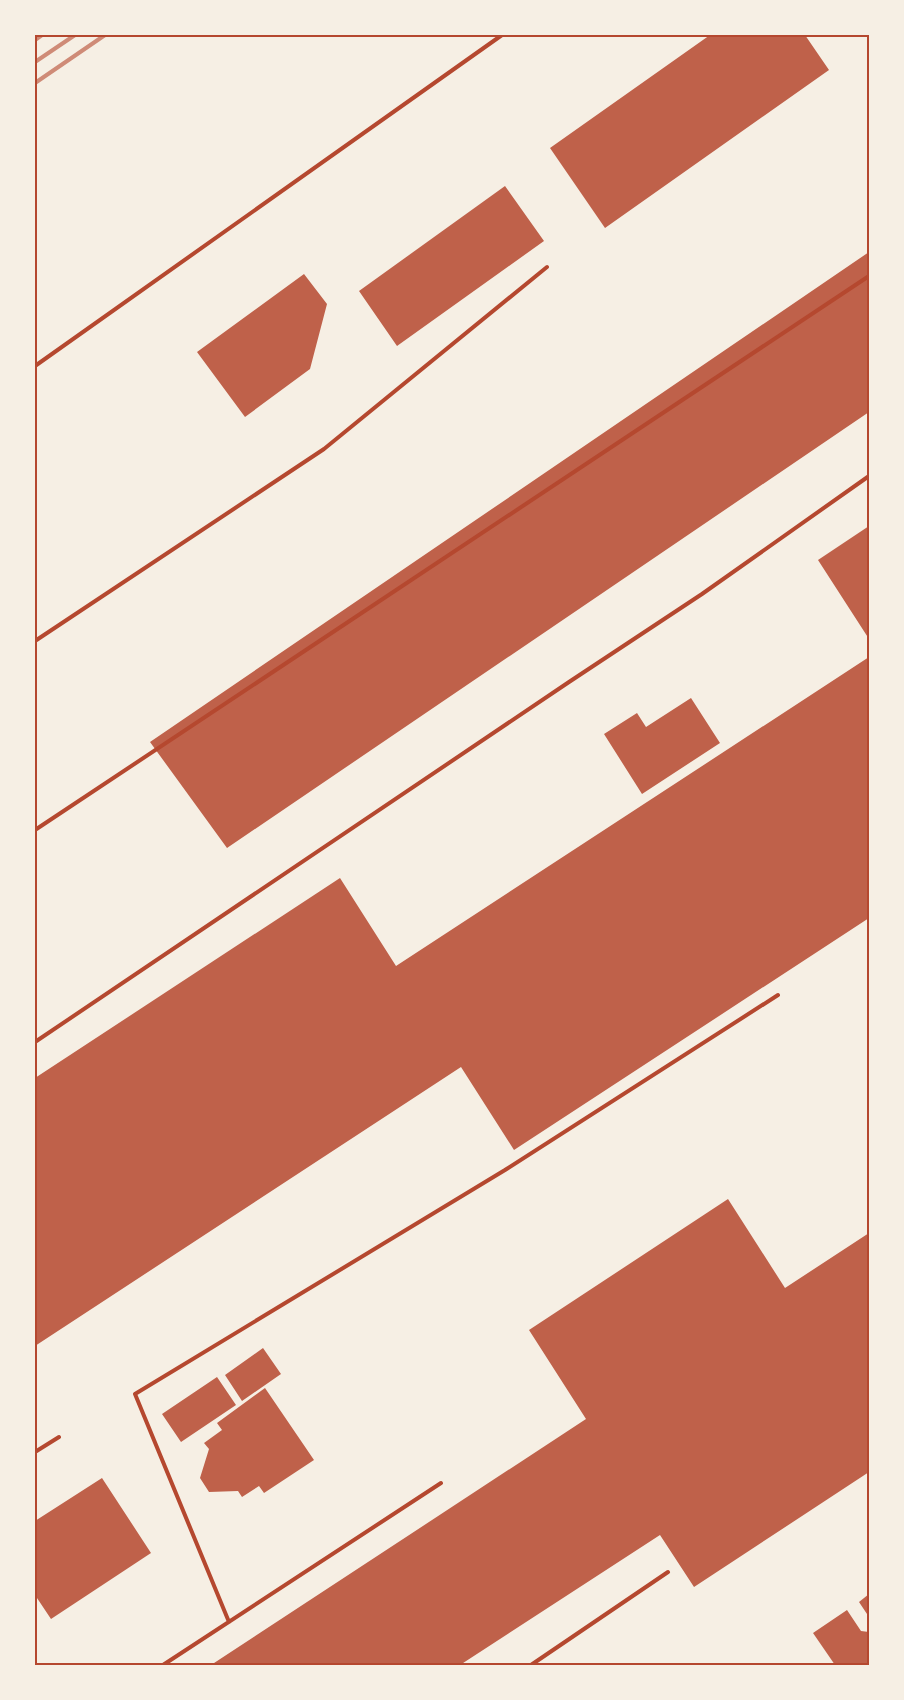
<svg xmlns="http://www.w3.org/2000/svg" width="904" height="1700" font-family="Arial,sans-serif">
<rect width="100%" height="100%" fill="#f6efe4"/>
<!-- building -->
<path fill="#bf614a" d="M710 35H805L829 70 605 228 550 148Z
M505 186 544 241 397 346 359 291Z
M869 252V412L227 848 150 742Z
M304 274 327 304 310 369 245 417 197 352Z
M869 526V639L818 560Z
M869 657V918L514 1150 461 1067 35 1346V1078L340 878 396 966Z
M691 698 720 743 642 794 604 734 637 713 646 727Z
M728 1199 785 1288 869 1233V1472L694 1587 660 1535 460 1665H211L586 1419 529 1330Z
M263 1348 281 1374 242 1401 225 1375Z
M217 1377 236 1405 181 1442 162 1414Z
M265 1388 314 1460 264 1493 259 1486 242 1497 238 1491 209 1492 200 1478 209 1449 204 1443 222 1430 217 1423Z
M102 1478 151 1553 51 1619 35 1595V1521Z
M869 1594V1617L859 1602Z
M847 1610 861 1631 869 1632V1665H835L813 1633Z"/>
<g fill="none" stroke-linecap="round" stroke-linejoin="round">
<!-- service -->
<path stroke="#b5482f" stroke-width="4" d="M35 366 502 35
M35 641 324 449 547 267
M35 830 869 276
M35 1042 569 682 702 594 869 476
M35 1452 59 1437
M229 1622 135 1394 505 1170 778 995
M163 1665 441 1483
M531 1665 668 1572"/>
<!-- rail -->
<path stroke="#cf8b77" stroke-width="4" d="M35 40 42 35
M35 62 75 35
M35 83 105 35"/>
</g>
<!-- border -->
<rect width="904" height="1700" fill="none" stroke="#f6efe4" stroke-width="72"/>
<rect x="36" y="36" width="832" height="1628" fill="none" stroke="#b5482f" stroke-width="2"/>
</svg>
